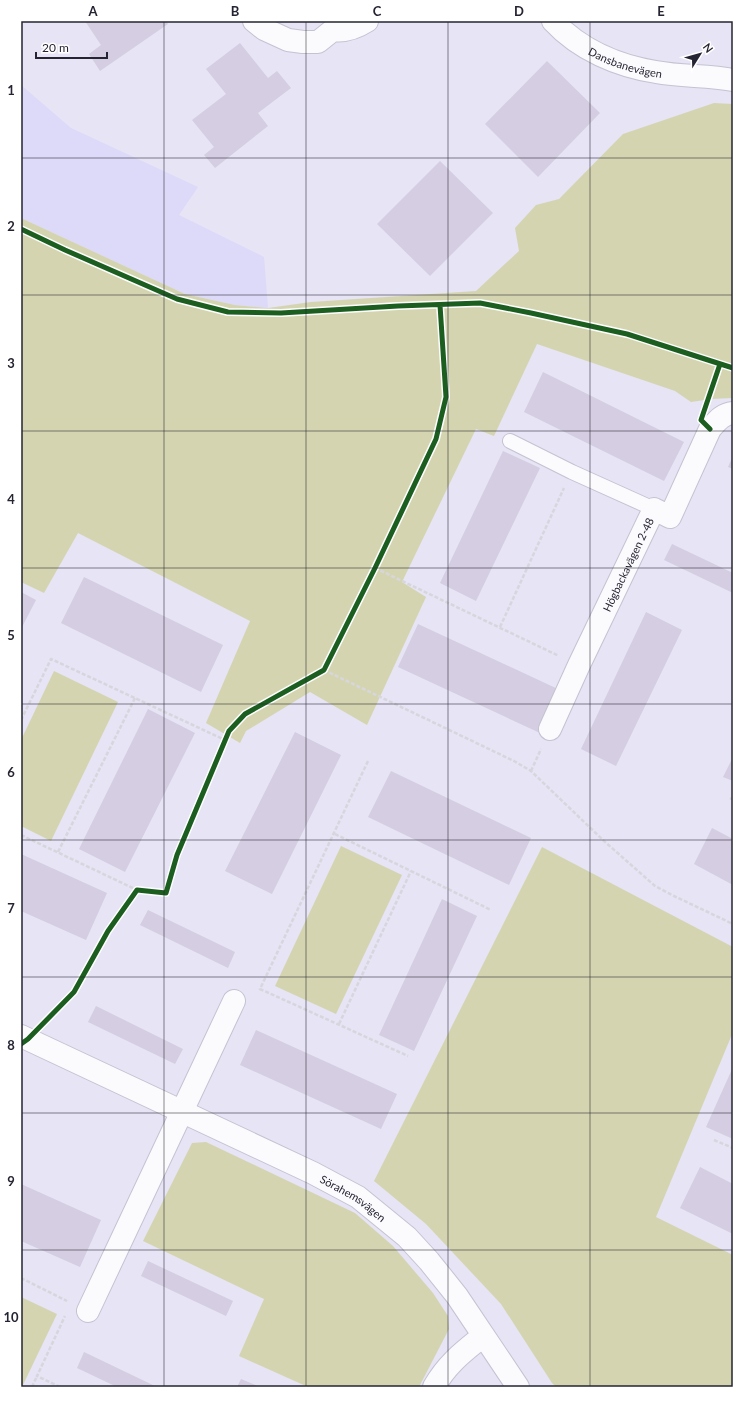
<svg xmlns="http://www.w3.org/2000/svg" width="754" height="1408" font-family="Lato,sans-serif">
<rect width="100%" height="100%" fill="#e6e4f5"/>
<!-- built -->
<path fill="#ddd9f9" d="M21 85 71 128 198 187 179 215 264 257 268 308 235 305 185 294 21 218Z"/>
<!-- green -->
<path fill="#d4d5b0" d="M714 103 733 104V398L711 399 691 402 675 391 537 344 494 436 476 429 402 582 426 597 367 725 310 692 246 731 240 743 206 723 250 621 78 533 44 593 21 582V218L185 294 235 305 268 308 311 302 476 291 519 251 515 228 536 205 559 199 623 134Z
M54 671 118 702 51 841 21 826V740Z
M341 846 402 875 336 1014 275 986Z
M542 847 733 947V1032L656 1217 733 1255V1387H556L552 1383 501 1304 426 1224 374 1181Z
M206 1142 355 1213 393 1246 433 1293 448 1316 449 1329 419 1387H308L239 1356 264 1299 143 1241 192 1143Z
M21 1297 57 1314 22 1387H21Z"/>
<!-- building -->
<path fill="#d5cde1" d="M85 21H166L168 24 100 71 89 54 101 45Z
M240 43 268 78 277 71 291 88 258 113 268 126 215 168 204 155 214 147 192 120 226 94 206 69Z
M547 61 600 113 538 177 485 124Z
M440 161 493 213 430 276 377 224Z
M543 372 684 442 664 481 524 412Z
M503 451 540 468 476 601 440 583Z
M733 456V469L728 467Z
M672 544 733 573V593L664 560Z
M84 577 223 645 201 692 61 623Z
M21 592 36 600 21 629Z
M646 612 682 630 616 766 581 749Z
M418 624 560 690 540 733 398 667Z
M148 709 195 733 125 872 79 849Z
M295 732 341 755 272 894 225 871Z
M733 757V781L723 777Z
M391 771 531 838 509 885 368 817Z
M712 828 733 839V885L694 864Z
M21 854 107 893 86 940 21 911Z
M442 899 477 916 414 1051 379 1035Z
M148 910 235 952 228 968 140 925Z
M96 1006 183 1049 175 1064 88 1022Z
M256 1030 397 1094 381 1129 240 1065Z
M733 1067V1139L706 1127Z
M700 1167 733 1184V1234L680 1208Z
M21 1184 101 1220 80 1267 21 1241Z
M148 1261 233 1301 226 1316 141 1276Z
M84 1352 157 1387H117L77 1368Z
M241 1379 260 1387H237Z"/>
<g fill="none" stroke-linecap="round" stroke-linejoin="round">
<!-- lane casing -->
<g stroke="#c4c3d1" stroke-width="16">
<path id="lane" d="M510 441 572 472 654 509"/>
</g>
<!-- street casing -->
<g stroke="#c4c3d1" stroke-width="24">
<g id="street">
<path d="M254 21 264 29 288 40 303 42H318L333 30C346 32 356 28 367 21"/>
<path id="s1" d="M553 21C580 50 618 66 656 72 682 77 708 75 733 80"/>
<path id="s2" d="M550 729 579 665 654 509 670 517 710 429C717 421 722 414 733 413"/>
<path id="s3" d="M21 1036 313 1173 358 1197 407 1237 429 1261 457 1296 518 1387"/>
<path d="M88 1311 234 1001"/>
<path d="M434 1387C447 1364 463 1352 483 1336"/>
</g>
</g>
<!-- path -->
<path stroke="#d7d6dc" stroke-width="2.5" stroke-dasharray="4 2" stroke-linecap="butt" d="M375 568 559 656
M500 627 564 488
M324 670 514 761 531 771 604 841 655 886 674 896 733 924
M21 720 51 659 225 740
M368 761 260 989 408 1056
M531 771 541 749
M730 798 733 800
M335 834 491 910
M21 835 137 890
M58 852 135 698
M339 1024 411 871
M714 1140 733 1148
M21 1278 67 1301
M32 1387 37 1376
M60 1387 37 1376 65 1316"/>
<!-- lane -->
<use href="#lane" stroke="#fbfbfe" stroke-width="14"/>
<!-- street -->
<use href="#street" stroke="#fbfbfe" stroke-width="22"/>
<!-- cycleway casing -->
<g stroke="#fff" stroke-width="8">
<path id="cycleway" d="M21 229 65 250 177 299 228 312 281 313 398 306 480 303 531 313 627 334 733 368
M710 429 701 420 720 364
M21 1044 28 1039 74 992 108 931 137 890 166 893 177 855 229 731 245 714 324 670 375 568 436 439 446 397 440 305"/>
</g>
<!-- cycleway -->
<use href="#cycleway" stroke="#1b5e20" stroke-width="5"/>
</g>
<!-- grid -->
<path fill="none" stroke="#252432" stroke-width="1" stroke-opacity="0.55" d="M164 21V1387M306 21V1387M448 21V1387M590 21V1387M21 158H733M21 295H733M21 431H733M21 568H733M21 704H733M21 840H733M21 977H733M21 1113H733M21 1250H733"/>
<g text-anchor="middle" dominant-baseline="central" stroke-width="3" stroke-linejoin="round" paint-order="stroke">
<!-- street labels -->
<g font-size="11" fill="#252432" stroke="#fff">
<text stroke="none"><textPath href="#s1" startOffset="85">Dansbanevägen</textPath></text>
<text stroke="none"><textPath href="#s2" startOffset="182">Högbackavägen 2-48</textPath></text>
<text stroke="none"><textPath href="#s3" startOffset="370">Sörahemsvägen</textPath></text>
</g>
</g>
<!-- border -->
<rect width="754" height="1408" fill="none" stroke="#ffffff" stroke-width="44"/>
<!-- north arrow -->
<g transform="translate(700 54) rotate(53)" stroke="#ffffff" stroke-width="3" paint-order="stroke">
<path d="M0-3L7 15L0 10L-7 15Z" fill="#252432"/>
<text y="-6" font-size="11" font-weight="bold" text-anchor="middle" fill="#252432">N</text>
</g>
<!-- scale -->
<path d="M36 52v6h71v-6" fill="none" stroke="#252432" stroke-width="2"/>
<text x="42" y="52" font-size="12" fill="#252432" stroke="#ffffff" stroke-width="3" paint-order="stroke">20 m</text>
<rect x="22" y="22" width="710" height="1364" fill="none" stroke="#252432" stroke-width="1.5"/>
<g font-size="13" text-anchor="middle" font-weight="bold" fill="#252432">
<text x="93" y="16">A</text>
<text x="235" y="16">B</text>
<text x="377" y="16">C</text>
<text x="519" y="16">D</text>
<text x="661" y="16">E</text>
<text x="11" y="95">1</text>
<text x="11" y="231">2</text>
<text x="11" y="368">3</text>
<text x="11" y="504">4</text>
<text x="11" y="640">5</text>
<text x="11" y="777">6</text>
<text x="11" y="913">7</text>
<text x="11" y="1050">8</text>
<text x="11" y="1186">9</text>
<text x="11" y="1322">10</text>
</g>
</svg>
